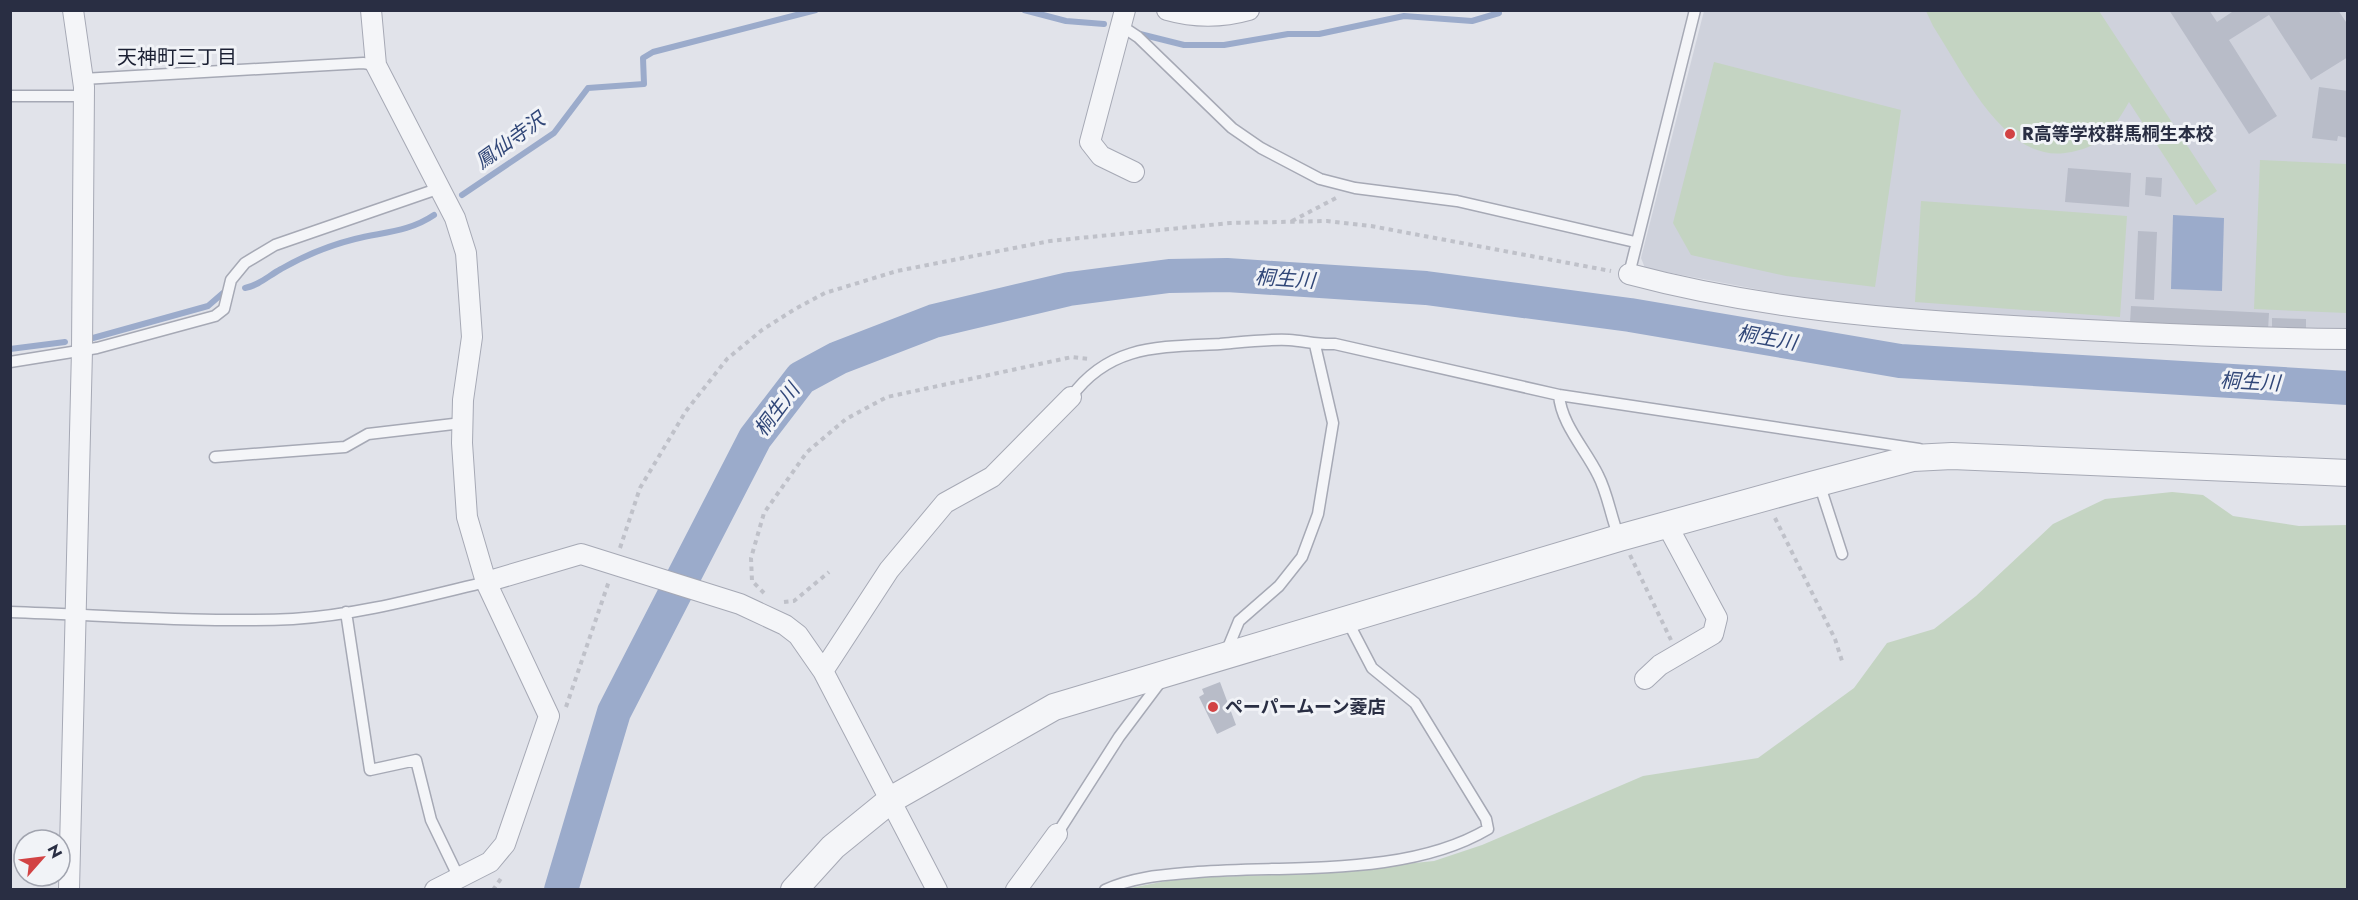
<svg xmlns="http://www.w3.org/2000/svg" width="2358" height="900" font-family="Jost,'Noto Sans JP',sans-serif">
<rect width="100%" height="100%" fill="#e1e3ea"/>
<!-- built -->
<path fill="#cfd2dc" d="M1704 11H2347L2348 328 2341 332 2126 326 1891 308 1792 296 1645 268 1641 258Z"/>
<!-- green -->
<path fill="#c4d4c2" d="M1926 11H2099L2217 191 2196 205 2129 102C2112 131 2102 148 2065 153 2004 162 1962 70 1933 26Z
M1714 62 1901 110 1875 287 1786 276 1691 255 1673 223Z
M2260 160 2347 164V313L2254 309Z
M1921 201 2127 216 2120 317 1915 302Z
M2172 492 2203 495 2233 516 2299 526 2347 525V889L1120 890 1182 878 1307 874 1434 861 1482 845 1643 776 1758 758 1854 688 1887 643 1934 629 1976 596 2053 524 2105 499Z"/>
<!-- water -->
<path fill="#9babcb" d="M2173 215 2224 218 2222 291 2171 289Z"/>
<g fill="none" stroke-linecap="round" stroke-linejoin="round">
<!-- stream -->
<path stroke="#9babcb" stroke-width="6" d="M1024 10 1066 21 1104 24
M1136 33 1184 45H1224L1288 34H1319L1404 16 1472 21 1499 13 1498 10
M462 195 554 133 588 88 644 84 643 58 653 52 816 10
M245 288C260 285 268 276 281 269 302 257 331 245 355 239 383 232 409 232 434 215
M93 338 208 306 223 293
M10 349 65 342"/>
<!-- river -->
<path stroke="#9babcb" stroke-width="34" d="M561 890 614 712 755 438 801 378 838 358 934 321 1069 289 1169 276 1227 275 1426 288 1630 315 1900 361 2348 388"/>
</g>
<!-- building -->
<path fill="#b8bcc8" d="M2169 10H2209L2217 22 2235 10H2338L2348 25V57L2311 80 2269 15 2229 40 2277 116 2249 134Z
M2319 87 2348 91V138L2338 136 2337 141 2312 138Z
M2068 168 2131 173 2129 207 2065 202Z
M2146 177 2162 178 2161 197 2145 195Z
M2138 231 2157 232 2154 300 2135 299Z
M2131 306 2269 313 2268 330 2130 323Z
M2272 318 2306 319V331L2272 330Z
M1220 682 1236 725 1217 734 1199 697 1204 694 1202 689Z"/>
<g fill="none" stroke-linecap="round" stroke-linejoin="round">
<!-- service casing -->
<g stroke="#a6a9b5" stroke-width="13">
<path id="service" d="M1120 25 1138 37 1232 128 1261 148 1320 179 1355 188 1457 201 1635 242
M83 79 363 63 376 65
M10 96H84
M1629 274 1695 10
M10 362 97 348 215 316 224 309 231 280 245 263 275 245 440 188
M1559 395C1561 424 1586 450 1598 475 1608 494 1611 518 1619 537
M1071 397C1110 344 1160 347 1220 344 1243 342 1267 339 1289 340 1305 341 1318 345 1335 344L1559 395 1919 449
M215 457 345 447 368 434 462 423
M1819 483 1842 554
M10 612C104 615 199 623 293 619 358 615 423 597 486 582
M346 612 370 770 416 760 431 820 459 878
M1225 655 1239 621 1279 586 1302 557 1318 514 1333 423 1315 345
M1057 834 1119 737 1161 681
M1105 890C1135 876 1166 875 1198 872 1290 865 1407 877 1488 829L1486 819 1415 703 1372 668 1347 620"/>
</g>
<!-- minor casing -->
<g stroke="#a6a9b5" stroke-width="22">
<path id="minor" d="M371 10 376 65 455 218 466 253 472 337 463 400 462 443 467 517 486 582 549 716 505 844 490 862 435 890
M1125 10 1090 142 1101 156 1134 172
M1167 10C1195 18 1221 18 1249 10
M1629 274C1760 309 1895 320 2030 327 2136 333 2241 338 2348 339
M486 582 581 554 740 604 785 625 798 635 823 671 937 890
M823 671 889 570 945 503 992 477 1071 397
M1645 679 1660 665 1713 634 1717 618 1667 525
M69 890 82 350 84 87 73 10
M1016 890 1057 834"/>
</g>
<!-- tertiary casing -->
<g stroke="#a6a9b5" stroke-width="28">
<path id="tertiary" d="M794 890 833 847 892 799 1054 707 1619 538 1811 485 1913 458 1952 456 2348 473"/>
</g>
<!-- path -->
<path stroke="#bfc1c9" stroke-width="4" stroke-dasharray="4.5 4.5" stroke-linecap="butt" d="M1292 221 1336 198
M1775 518 1835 639 1843 664
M620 548 640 488 686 411 727 359 762 330 795 309 825 293 897 271 1050 241 1230 223 1327 221 1371 226 1611 271
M1630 555 1671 640
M764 593 752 581 751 558 764 513 807 452 846 419 887 397 1072 357 1090 359
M784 602 794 601 829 572
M566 707 609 581
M493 890 502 877"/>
<!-- service -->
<use href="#service" stroke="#f4f5f8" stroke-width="10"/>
<!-- minor -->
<use href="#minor" stroke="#f4f5f8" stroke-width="20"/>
<!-- tertiary -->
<use href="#tertiary" stroke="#f4f5f8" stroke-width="26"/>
</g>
<!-- markers -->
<g fill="#d24344" stroke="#f1f3f7" stroke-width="2">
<circle cx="2010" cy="134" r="6"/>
<circle cx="1213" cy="707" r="6"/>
</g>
<g text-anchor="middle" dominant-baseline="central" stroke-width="6" stroke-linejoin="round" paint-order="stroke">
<!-- poi labels -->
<g font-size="18" font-weight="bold" fill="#292e43" stroke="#f1f3f7" text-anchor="start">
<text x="2022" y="134">R高等学校群馬桐生本校</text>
<text x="1225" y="707">ペーパームーン菱店</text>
</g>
<!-- neighbourhood labels -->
<g font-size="20" fill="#1b2033" stroke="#f1f3f7">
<text x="177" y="57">天神町三丁目</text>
</g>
<!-- water labels -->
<g font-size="20" font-style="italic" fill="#314778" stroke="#f1f3f7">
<text transform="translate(510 141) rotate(-36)">鳳仙寺沢</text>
<text transform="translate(1285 279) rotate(4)">桐生川</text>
<text transform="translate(1767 338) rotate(10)">桐生川</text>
<text transform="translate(2250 382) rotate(3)">桐生川</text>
<text transform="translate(777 410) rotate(-53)">桐生川</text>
</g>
</g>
<!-- border -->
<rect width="2358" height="900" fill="none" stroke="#292e43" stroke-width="24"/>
<!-- north arrow -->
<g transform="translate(42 858) rotate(62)"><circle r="28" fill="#f1f3f7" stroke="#a1a4af" stroke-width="1.5"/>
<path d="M0-4.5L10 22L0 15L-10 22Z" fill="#d24344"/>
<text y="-9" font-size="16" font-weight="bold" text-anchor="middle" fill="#292e43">N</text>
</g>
</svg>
